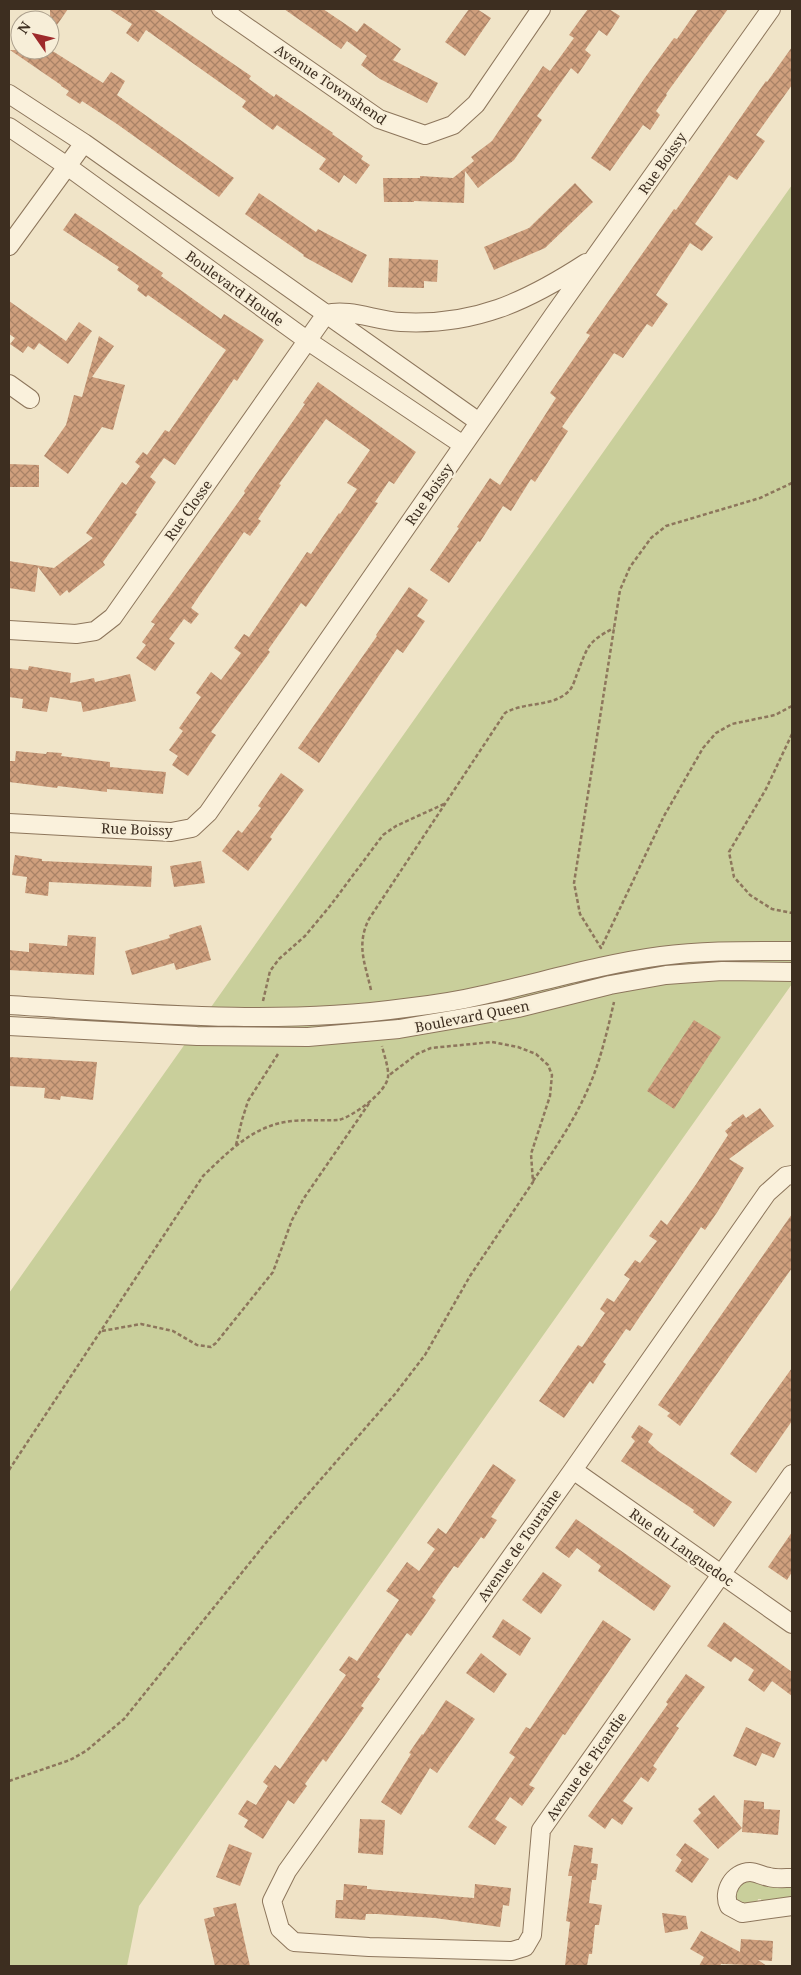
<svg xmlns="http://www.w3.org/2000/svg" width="801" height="1975" font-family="'Noto Serif',serif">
<defs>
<pattern id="building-cross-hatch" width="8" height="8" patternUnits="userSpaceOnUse" patternTransform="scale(1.25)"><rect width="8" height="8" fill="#cf9f7d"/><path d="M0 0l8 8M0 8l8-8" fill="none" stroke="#a98266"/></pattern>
</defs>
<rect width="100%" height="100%" fill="#f0e4c8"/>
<!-- green -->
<path fill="#c9cf9b" d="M792 185V984L139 1906 127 1966H9V1293Z
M749 1880 769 1887H792V1898L762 1902 761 1899H758L757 1903 742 1905 736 1903C736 1891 737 1884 749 1880Z"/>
<!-- building -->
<path fill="url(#building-cross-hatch)" d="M50 9H68L50 35Z
M109 9H153L251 76 249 79 274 97 276 94 333 133 332 134 363 156 361 159 370 165 356 184 344 175 339 183 319 169 326 159 277 125 273 130 242 107 246 101 146 30 138 42 126 33 132 24Z
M284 9H323L357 32 364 23 401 49 393 60 438 83 427 103 380 79 361 65 367 56 347 41 341 49Z
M469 9H477L491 18 465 56 445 42Z
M588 9H609L620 16 607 36 599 30 585 50 591 55 578 74 571 68 537 116 542 120 514 160 478 188 465 171 464 203 414 201V202H384L383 178H420V176L453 178 474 161 471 157 492 141 543 66 550 71 574 38 569 35Z
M698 9H728L666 94 667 95 656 111 660 115 650 130 643 125 610 171 591 158 644 79 674 38 677 39Z
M792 47V85L756 135 765 141 737 180 729 175 695 224 713 237 702 251 690 243 656 295 668 304 652 327 647 324 623 358 614 353 562 427 568 431 535 482 531 479 511 511 503 506 480 542 478 541 449 583 430 570 459 528 457 527 490 478 500 485 556 398 550 393 590 335 586 333 674 209 676 210 766 81 767 82Z
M10 50H51L103 83 111 72 125 81 117 95 234 178 219 197 117 124 82 101 80 104 66 95 69 91 61 86V85Z
M575 183 593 202 545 248 494 270 484 247 529 228Z
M259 193 316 232 318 229 367 255 352 283 303 256 304 255 245 214Z
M75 213 163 273 161 276 221 319 224 314 264 340 237 381 234 379 175 465 164 458 150 477 156 482 135 513 137 514 103 562 105 565 69 593 67 590 60 596 38 567 35 592 9 588V561L54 568 93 538 86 533 122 482 126 485 140 466 135 462 143 452 147 455 165 430 169 432 226 350 148 295 146 297 137 290 139 286 117 270 119 267 63 230Z
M389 258 438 260 437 282 424 281V288L388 287Z
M9 301 66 341 79 322 92 331 68 364 39 343 34 350 28 346 23 353 10 344 15 338 9 334Z
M99 336 114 346 92 377 125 385 113 430 102 427 68 474 44 456 66 425 74 395 82 397Z
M318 382 416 452 394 484 389 481 375 502 378 503 306 607 301 603 268 650 270 652 211 732 216 735 188 776 172 765 178 756 169 750 183 731 179 728 201 697 196 693 211 672 221 680 241 653 234 648 244 634 249 637 307 552 311 554 339 513 340 514 357 489 347 483 370 450 326 419 279 484 281 485 258 519 261 521 250 536 244 532 199 596 191 608 199 614 191 624 184 619 169 639 175 643 155 671 136 658 146 645 142 642 155 624 151 622 245 493 244 491 305 404 303 403Z
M9 464 39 465V487H9Z
M409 587 428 600 417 616 425 621 403 653 397 649 319 763 298 748 377 636 376 635Z
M29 666 71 673 70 683 94 678 95 682 130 674 136 701 83 712 81 702 50 697 47 712 22 708 23 699 9 697V668L28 670Z
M16 751 46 754 47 752 62 753 61 756 110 762V767L166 772 163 794 107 789V792L58 786 57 788 9 782V761H15Z
M281 773 304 790 270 837 272 839 248 871 222 851 238 830 242 833 261 808 258 806Z
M15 855 42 859V861L152 866 151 887 49 882 48 896 25 893 27 877 12 875Z
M201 861 205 883 174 887 170 866Z
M201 925 211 960 176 970 174 963 132 975 125 951 170 938 169 935Z
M68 935 96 937 94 975 9 970V950L29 952V943L67 946Z
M694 1020 721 1037 674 1109 647 1091Z
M9 1057 97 1062 93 1100 61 1096 60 1100 44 1098 45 1088 9 1086Z
M760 1108 774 1126 729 1159 744 1168 718 1211 705 1230 701 1227 630 1331 626 1329 603 1362 606 1364 593 1384 590 1381 564 1418 539 1401 578 1345 582 1347 605 1313 600 1309 607 1298 614 1302 630 1279 624 1275 635 1260 640 1263 657 1241 649 1236 661 1220 667 1225 697 1183 728 1135 725 1131 732 1125 731 1123 743 1114 746 1118Z
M792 1214V1268L680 1426 667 1416 670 1413 658 1405Z
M792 1368V1421L756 1473 730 1454Z
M639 1425 653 1434 648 1442 658 1451 732 1502 714 1527 693 1512 694 1510 621 1461 635 1441 631 1437Z
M493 1464 516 1480 491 1517 497 1520 484 1539 481 1537 458 1568 454 1566 432 1597 436 1600 411 1636 407 1633 377 1677 380 1679 361 1706 364 1708 326 1762 323 1759 305 1784 307 1786 294 1804 288 1800 263 1839 244 1827 248 1820 238 1814 247 1800 256 1805 268 1786 263 1782 275 1765 280 1769 346 1675 339 1670 349 1656 357 1661 399 1600 386 1591 407 1562 419 1571 435 1549 427 1543 438 1528 446 1534Z
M576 1519 671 1586 654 1611 598 1571 601 1566 577 1548 569 1558 555 1548Z
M792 1532V1572L787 1580 768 1567Z
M543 1572 562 1585 541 1614 522 1600Z
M503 1619 531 1638 520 1656 492 1637Z
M603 1620 631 1639 565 1735 563 1734 529 1785 535 1788 522 1806 510 1797 495 1819 507 1827 495 1845 468 1827 515 1757 509 1753 526 1727 530 1729Z
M724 1622 792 1672V1696L772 1681 764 1692 748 1680 754 1670 735 1657 731 1662 707 1646Z
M481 1653 507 1674 494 1693 466 1673Z
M686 1674 705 1687 676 1726 679 1728 653 1766 657 1769 648 1782 641 1777 623 1801 633 1808 622 1825 612 1818 605 1829 588 1816 668 1704 666 1702Z
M446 1700 475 1719 437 1773 430 1768 401 1815 381 1802 411 1754 409 1753 422 1734 423 1735Z
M746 1727 781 1743 774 1758 762 1753 756 1766 733 1756Z
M714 1795 742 1828 718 1849 693 1821 701 1813 698 1809Z
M744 1800 764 1802V1809L780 1810 778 1835 742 1832Z
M360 1819 385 1820 383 1855 358 1853Z
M685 1843 709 1859 692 1883 675 1871 682 1860 676 1855Z
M229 1844 252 1853 240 1886 216 1877Z
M574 1845 593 1848 591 1863 598 1864 596 1880H592L589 1903 602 1905 599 1925H595L592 1954H589L587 1966H565L570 1922 566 1921 572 1876H568Z
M344 1884 367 1886V1889L474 1898 475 1884 511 1888 509 1906 503 1905 500 1927 435 1918 377 1914H366L365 1920 335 1918 336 1900H343Z
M236 1903 250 1966H215L204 1919 215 1916 213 1908Z
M662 1913 686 1916 688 1929 665 1933Z
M701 1931 740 1952 741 1939 773 1941 772 1961 758 1960 767 1966 721 1964 720 1966H699L704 1957 690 1949Z"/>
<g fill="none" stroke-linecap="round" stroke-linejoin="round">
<!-- street casing -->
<g stroke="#8d765c" stroke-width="20">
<path id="street" d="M221 9 379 119 425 135 453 125 476 104 541 9
M9 94 84 143 479 422
M9 127 67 166 308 341 463 445
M9 246 84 143
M326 314C350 308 376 321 401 322 474 326 526 302 586 263
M9 384 30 399
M9 630 76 634 95 631 113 617 326 314
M9 823 171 832 192 828 208 813 553 316 771 9
M9 1005C140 1013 274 1026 405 1008 431 1005 458 1001 483 995 542 982 601 964 661 956 705 950 749 951 792 951
M9 1026 197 1036 308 1037 399 1029 457 1019 518 1008 610 985 666 975 722 971 792 972
M792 1175 786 1176 767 1193 573 1470 287 1871 272 1901 280 1929 294 1942 369 1947 512 1951 525 1947 532 1935 541 1830 792 1474
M573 1470 792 1624
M792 1878C785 1878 776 1879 769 1877 762 1876 756 1872 750 1872 733 1872 722 1892 729 1906L742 1913 792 1906"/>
</g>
<!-- path -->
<path stroke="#8d765c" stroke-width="2.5" stroke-dasharray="4 2.5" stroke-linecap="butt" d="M792 483 760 498 666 526 651 538 630 567 620 590 574 883 580 914 601 948 664 816 703 748 716 733 732 724 775 715 792 706
M792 734 766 789 729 852 734 877 750 895 772 909 792 913
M371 990C365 963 356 945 369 919L505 713C525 701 552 708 569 691 573 687 575 679 577 674 588 646 587 642 614 628
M263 1001 270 971 279 959 305 936 330 906 383 835 396 826 444 804
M236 1145 242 1120 248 1101 278 1054
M533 1181C552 1153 573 1123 587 1091 600 1063 607 1032 614 1002
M102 1331 141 1324 173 1331 197 1345 211 1347 216 1343 273 1272 292 1220 304 1198 370 1102
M9 1470 203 1176C227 1153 251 1128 285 1122 302 1119 322 1121 339 1120 353 1116 386 1093 388 1077 389 1068 384 1055 382 1046
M9 1781 70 1760 86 1751 124 1719 269 1539 395 1394 425 1355 470 1276 533 1182 531 1154 550 1096 552 1075 548 1065 536 1054 518 1047 492 1042 431 1048 417 1054 388 1076"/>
<!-- street -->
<use href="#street" stroke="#faf1dc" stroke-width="18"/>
</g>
<g text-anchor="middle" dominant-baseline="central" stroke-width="4.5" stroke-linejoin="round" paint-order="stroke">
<!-- street labels -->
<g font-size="14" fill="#3d2e20" stroke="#f7eed8">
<text transform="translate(331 84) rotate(34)">Avenue Townshend</text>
<text transform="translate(662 163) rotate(-55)">Rue Boissy</text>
<text transform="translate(235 288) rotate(36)">Boulevard Houde</text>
<text transform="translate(429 494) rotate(-55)">Rue Boissy</text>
<text transform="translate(188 510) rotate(-55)">Rue Closse</text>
<text transform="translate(137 829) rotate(2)">Rue Boissy</text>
<text transform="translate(472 1016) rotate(-11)">Boulevard Queen</text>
<text transform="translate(519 1545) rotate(-55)">Avenue de Touraine</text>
<text transform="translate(682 1547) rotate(35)">Rue du Languedoc</text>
<text transform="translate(586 1766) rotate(-55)">Avenue de Picardie</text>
</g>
</g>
<!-- border -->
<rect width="801" height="1975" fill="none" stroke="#3d2e20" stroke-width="20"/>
<!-- north arrow -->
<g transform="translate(35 35) rotate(304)"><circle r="24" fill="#f7eed8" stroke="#ada18e"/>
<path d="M0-4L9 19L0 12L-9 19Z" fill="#9e2a2b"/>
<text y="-8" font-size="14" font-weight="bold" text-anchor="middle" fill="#3d2e20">N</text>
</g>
</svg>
